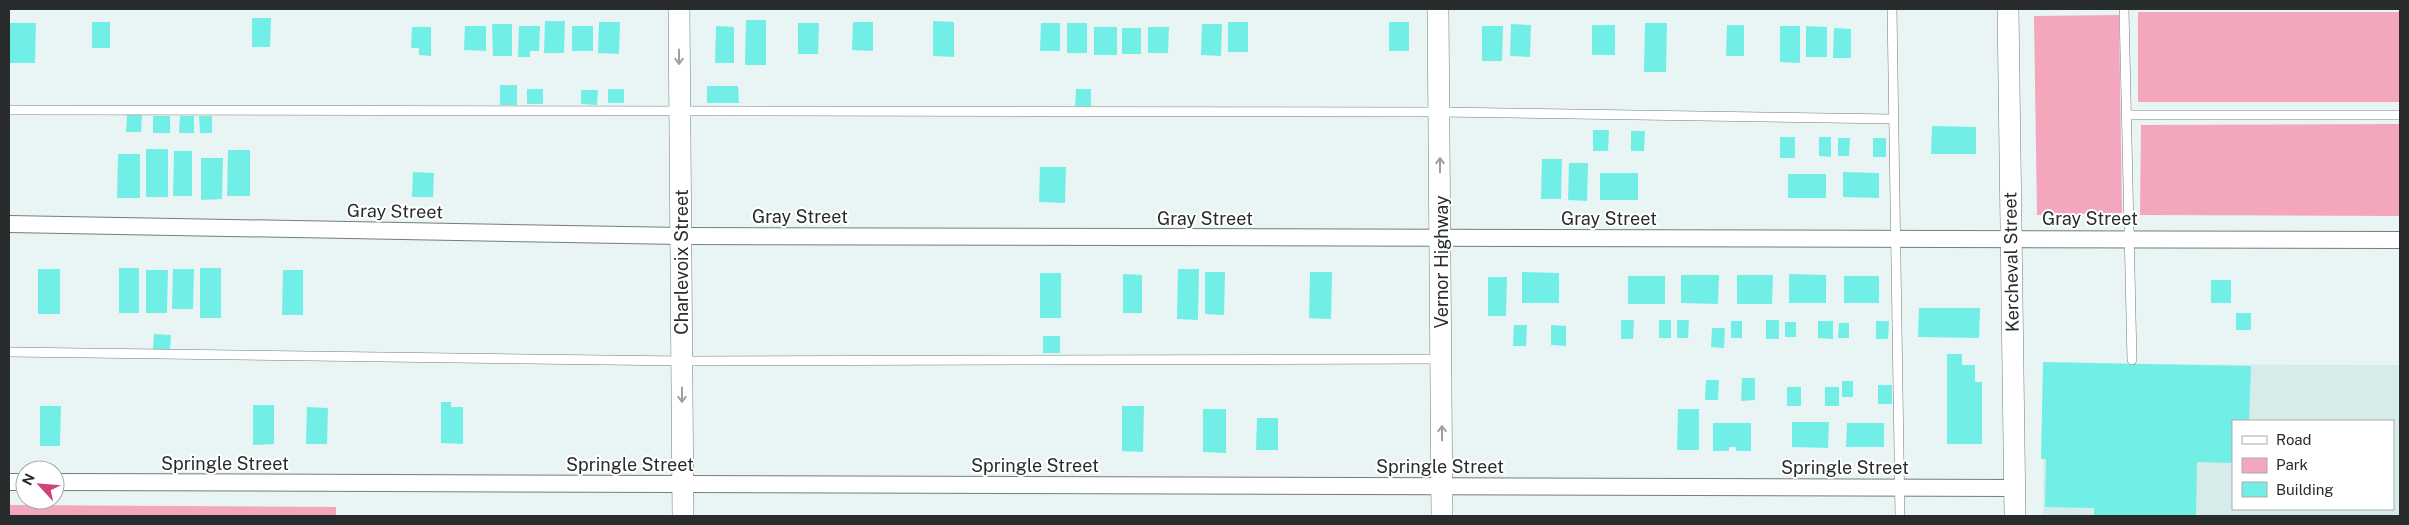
<svg xmlns="http://www.w3.org/2000/svg" width="2409" height="525" font-family="'Public Sans',sans-serif">
<rect width="100%" height="100%" fill="#e8f5f4"/>
<!-- built -->
<path fill="#d5ecea" fill-rule="evenodd" d="M2044 364 2400 365V516H2043ZM2233 421H2393V509H2233Z"/>
<!-- green -->
<path fill="#f4a6bd" d="M2138 12H2400V102H2138Z
M2119 15 2122 213 2037 215 2034 16Z
M2400 124V216L2140 215 2141 125Z
M9 505 336 507V516H9Z"/>
<!-- building -->
<path fill="#71efe6" d="M252 18H271L270 47H252Z
M746 20H766V65H745Z
M545 21H565L564 53H544Z
M933 21 954 22V57L933 56Z
M92 22H110V48H92Z
M599 22H620L619 54 598 53Z
M853 22H873V51L852 50Z
M1228 22H1248V52H1228Z
M1389 22H1409V51H1389Z
M10 23H36L35 63H10Z
M798 23H819L818 54H798Z
M1041 23H1060V51H1040Z
M1067 23H1087V53H1067Z
M1645 23H1667L1666 72H1644Z
M492 24H512V56H493Z
M1202 24H1222L1221 56 1201 55Z
M1511 24 1531 25 1530 57 1510 56Z
M1592 25H1615V55H1592Z
M1727 25H1744V56H1726Z
M465 26H486V51L464 50Z
M519 26H540L539 51H530V57H518Z
M572 26H593V51H572Z
M716 26 734 27V63H715Z
M1482 26H1503L1502 61H1482Z
M1780 26H1800V63L1780 62Z
M1806 26 1827 27V57H1806Z
M412 27H431V56L419 55V48H411Z
M1094 27H1117V55H1094Z
M1148 27H1169L1168 53H1148Z
M1122 28H1141V54H1122Z
M1834 28 1851 29V58H1833Z
M500 85H517V105H500Z
M707 86H738L739 103H707Z
M527 89H543V104H527Z
M608 89H624V103H608Z
M1076 89H1091V106H1075Z
M581 90H598L597 105 581 104Z
M127 115H142L141 132H126Z
M153 116H170V133H153Z
M180 116H194V133H179Z
M199 116H212V133H200Z
M1932 126 1976 127V154H1931Z
M1593 130H1609L1608 151H1593Z
M1631 131H1645L1644 151H1631Z
M1780 137H1795V158H1780Z
M1819 137H1831V157L1819 156Z
M1838 138H1850L1849 156H1838Z
M1873 138H1886V157H1873Z
M146 149H168V197H146Z
M228 150H250V196H227Z
M174 151H192V196H173Z
M118 154H140V198H117Z
M201 158H223L222 199 201 200Z
M1542 159H1562L1561 199H1541Z
M1569 163H1588L1587 201 1568 200Z
M1040 167H1066L1065 203 1039 202Z
M413 172 434 173 433 197H412Z
M1843 172 1879 173V198L1843 197Z
M1600 173H1638V200H1600Z
M1788 174H1826V198H1788Z
M119 268H139V313H119Z
M200 268H221V318H200Z
M38 269H60V314H38Z
M173 269H194L193 309H172Z
M1178 269H1199L1198 320 1177 319Z
M146 270H168L167 313H146Z
M283 270H303V315H282Z
M1205 272H1225L1224 315 1205 314Z
M1310 272H1332L1331 319 1309 318Z
M1522 272 1559 273V303H1522Z
M1040 273H1061V318H1040Z
M1123 274 1142 275V313H1123Z
M1789 274 1826 275V303H1789Z
M1681 275H1719L1718 304 1681 303Z
M1737 275H1773L1772 304H1737Z
M1628 276H1665V304H1628Z
M1844 276H1879V303H1844Z
M1488 277H1507L1506 316H1488Z
M2211 280H2231V303H2211Z
M1919 308H1980L1979 338 1918 337Z
M2236 313H2251V330H2236Z
M1621 320H1634L1633 339H1621Z
M1659 320H1671V338H1659Z
M1677 320H1689L1688 338H1677Z
M1766 320H1779V339H1766Z
M1731 321H1742V338H1731Z
M1818 321H1833V339L1818 338Z
M1876 321H1889L1888 339H1876Z
M1785 322H1796V337H1785Z
M1839 323H1849V338H1838Z
M1514 325H1527L1526 346H1513Z
M1551 325 1566 326V346L1551 345Z
M1712 328H1725L1724 348 1711 347Z
M154 334 171 335 170 351 153 350Z
M1043 336H1060V353H1043Z
M1947 354H1962V365H1975V382H1982V444H1947Z
M2043 362 2251 366 2249 421H2233V463L2197 462 2196 516H2094V508L2045 507 2046 459H2041Z
M1742 378H1755V400L1741 401Z
M1706 380H1719L1718 400H1705Z
M1842 381H1853V397H1842Z
M1878 385H1892V404H1878Z
M1787 387H1801V406H1787Z
M1825 387H1839V406H1825Z
M441 402H451V407H463V444L441 443Z
M253 405H274V444L253 445Z
M40 406H61L60 446H40Z
M1122 406H1144L1143 452 1122 451Z
M307 407 328 408 327 444H306Z
M1203 409H1226V453L1203 452Z
M1678 409H1699V450H1677Z
M1257 418H1278V450H1256Z
M1792 422H1829L1828 448 1792 447Z
M1713 423H1751V451H1736V447H1729V451H1713Z
M1847 423H1884V447H1846Z"/>
<g fill="none" stroke-linecap="round" stroke-linejoin="round">
<!-- service casing -->
<g stroke="#727e7d" stroke-width="10">
<path id="service" d="M1892 9 1900 516
M2124 9 2132 360
M9 110 1439 112 1893 119
M2126 115H2400
M9 352 682 361 1441 359"/>
</g>
<!-- minor casing -->
<g stroke="#727e7d" stroke-width="18">
<path id="minor" d="M9 224 682 236 2400 240
M9 482H25
M55 482 2014 488"/>
</g>
<!-- tertiary casing -->
<g stroke="#727e7d" stroke-width="22">
<path id="tertiary" d="M679 9 683 516
M1438 9 1442 516
M2008 9 2015 516"/>
</g>
<!-- service -->
<use href="#service" stroke="#fff" stroke-width="9"/>
<!-- minor -->
<use href="#minor" stroke="#fff" stroke-width="16"/>
<!-- tertiary -->
<use href="#tertiary" stroke="#fff" stroke-width="21"/>
</g>
<!-- one-way arrows -->
<defs><path id="oneway-shaft" d="M-6 0H5M1.5-3L5.5 0L1.5 3" fill="none" stroke-width="1.6" stroke-linecap="round" stroke-linejoin="round" transform="scale(1.25)"/></defs>
<g stroke="#9ea0a0">
<use href="#oneway-shaft" transform="translate(679 57) rotate(90)"/>
<use href="#oneway-shaft" transform="translate(1440 165) rotate(-90)"/>
<use href="#oneway-shaft" transform="translate(682 395) rotate(90)"/>
<use href="#oneway-shaft" transform="translate(1442 433) rotate(-90)"/>
</g>
<g text-anchor="middle" dominant-baseline="central" stroke-width="4" stroke-linejoin="round" paint-order="stroke">
<!-- street labels -->
<g font-size="18" fill="#282c2c" stroke="#fff">
<text transform="translate(395 211) rotate(1)">Gray Street</text>
<text x="800" y="216">Gray Street</text>
<text x="1205" y="218">Gray Street</text>
<text x="1609" y="218">Gray Street</text>
<text x="2090" y="218">Gray Street</text>
<text transform="translate(681 262) rotate(-90)">Charlevoix Street</text>
<text transform="translate(1441 262) rotate(-90)">Vernor Highway</text>
<text transform="translate(2011 262) rotate(-91)">Kercheval Street</text>
<text x="225" y="463">Springle Street</text>
<text x="630" y="464">Springle Street</text>
<text x="1035" y="465">Springle Street</text>
<text x="1440" y="466">Springle Street</text>
<text x="1845" y="467">Springle Street</text>
</g>
</g>
<!-- border -->
<rect width="2409" height="525" fill="none" stroke="#282c2c" stroke-width="20"/>
<!-- legend -->
<rect x="2232" y="420" width="162" height="90" fill="#ffffff" stroke="#a9abab"/>
<rect x="2242" y="436" width="25" height="8" fill="#ffffff" stroke="#a9abab"/>
<text x="2276" y="445" font-size="15" fill="#282c2c">Road</text>
<rect x="2242" y="458" width="25" height="15" fill="#f4a6bd" stroke="#a9abab"/>
<text x="2276" y="470" font-size="15" fill="#282c2c">Park</text>
<rect x="2242" y="482" width="25" height="15" fill="#71efe6" stroke="#a9abab"/>
<text x="2276" y="495" font-size="15" fill="#282c2c">Building</text>
<!-- north arrow -->
<g transform="translate(40 485) rotate(296)"><circle r="24" fill="#ffffff" stroke="#a9abab"/>
<path d="M0-4L9 19L0 12L-9 19Z" fill="#ce4379"/>
<text y="-8" font-size="14" font-weight="bold" text-anchor="middle" fill="#282c2c">N</text>
</g>
</svg>
